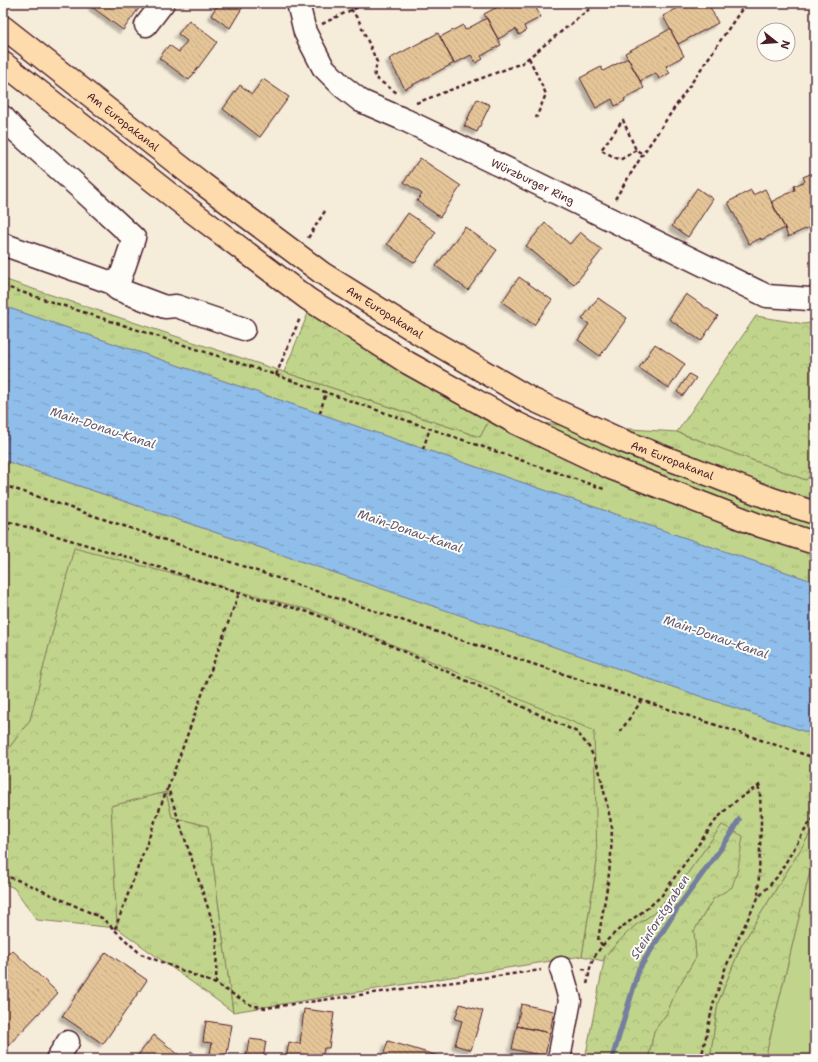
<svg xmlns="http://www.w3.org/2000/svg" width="818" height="1062" font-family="'Shantell Sans',sans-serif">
<defs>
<pattern id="grass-tufts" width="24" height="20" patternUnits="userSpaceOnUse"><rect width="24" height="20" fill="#c0d58b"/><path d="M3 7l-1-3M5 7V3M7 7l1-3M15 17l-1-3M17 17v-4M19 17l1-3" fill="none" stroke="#a6b678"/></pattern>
<pattern id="forest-crowns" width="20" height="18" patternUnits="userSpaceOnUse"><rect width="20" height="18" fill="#c0d58b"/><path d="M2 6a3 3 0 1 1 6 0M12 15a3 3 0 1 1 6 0" fill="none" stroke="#a6b678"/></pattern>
<pattern id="water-ripples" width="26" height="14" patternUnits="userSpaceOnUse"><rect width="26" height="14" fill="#90beea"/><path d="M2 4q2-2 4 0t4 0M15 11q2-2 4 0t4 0" fill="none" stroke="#789abe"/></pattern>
<pattern id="building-back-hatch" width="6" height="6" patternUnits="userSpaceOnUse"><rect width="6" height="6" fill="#e5c598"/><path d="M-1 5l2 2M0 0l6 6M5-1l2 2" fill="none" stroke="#c6a983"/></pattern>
<filter id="shadow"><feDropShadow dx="-3.5" dy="3.5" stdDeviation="1" flood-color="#0004"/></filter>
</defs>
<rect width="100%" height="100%" fill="#f6ecda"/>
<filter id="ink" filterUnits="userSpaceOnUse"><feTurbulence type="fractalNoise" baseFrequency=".025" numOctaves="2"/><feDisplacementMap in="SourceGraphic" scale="8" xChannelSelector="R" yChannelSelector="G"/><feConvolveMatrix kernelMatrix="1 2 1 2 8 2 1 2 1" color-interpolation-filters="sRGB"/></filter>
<g filter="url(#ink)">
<!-- grass -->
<path fill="url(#grass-tufts)" stroke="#857a5b" d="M3 279 480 437 489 420 677 432 806 480 815 469V582L3 306Z
M3 460 232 538 815 735V826L741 946 718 1003 710 1059H648L654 1031 667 1013 676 991 696 957 694 931 713 899 732 887 722 825 690 870 680 885 669 897 653 914 636 925 627 933 605 956 603 961 582 956 597 861 74 549 30 720 6 752 3 753Z
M166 792 172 817 208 826 233 1012 117 928 110 806Z"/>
<!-- forest -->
<path fill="url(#forest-crowns)" stroke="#857a5b" d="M309 311 489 420 480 437 284 372Z
M756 316 804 324 815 322V469L806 480 677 432Z
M74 548 314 611 594 731 597 861 582 956 233 1012 208 826 172 817 166 792 111 806 117 928 37 920 14 888 3 883V753L6 752 30 720Z
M722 825 743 836 738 869 732 887 713 899 694 931 696 957 676 991 667 1013 654 1031 648 1059H585L605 956 627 933 636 925 653 914 669 897 680 885 690 870Z
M815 826V851L765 1059H710L718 1003 741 946Z"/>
<!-- green -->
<path fill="#c0d58b" stroke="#857a5b" d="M815 851V1059H765Z"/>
<!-- water -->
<path fill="url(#water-ripples)" stroke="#747e9e" d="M3 306 815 582V735L232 538 3 460Z"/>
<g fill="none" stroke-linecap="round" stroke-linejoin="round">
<!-- stream -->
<path stroke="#747e9e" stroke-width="5.5" d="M612 1059 639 969 676 910 732 833 739 820"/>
</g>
<!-- building -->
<path fill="url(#building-back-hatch)" stroke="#4a1f2b" filter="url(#shadow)" d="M95 3H141L142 4 123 30 92 7Z
M219 3H245L230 28 211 15Z
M505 3H533L541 17 524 26 526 31 519 35 516 29 498 39 484 14Z
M687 3H708L718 23 678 44 663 16Z
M487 18 501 45 481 56 483 59 476 63 471 55 454 64 440 37 463 25 465 30Z
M189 20 217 42 189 80 159 58 169 45 179 52 187 41 178 34Z
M670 29 684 56 666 66 670 73 659 79 656 73 640 81 625 53Z
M438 33 454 63 405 89 389 59Z
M628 58 644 88 624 99 625 101 615 106 612 99 596 108 580 78 601 67 603 71Z
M263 79 289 97 260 137 223 109 240 85 252 94Z
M477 99 490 105 477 132 464 126Z
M420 158 461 186 440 217 417 201 422 194 404 182Z
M815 172V222L813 223 814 225 788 237 785 228 771 202 795 190 794 186 805 181 803 177Z
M697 188 713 199 688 237 672 226Z
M765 189 785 228 761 240V238L749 244 728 202 751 190 753 195Z
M408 213 436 232 415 263 387 244Z
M545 223 570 244 580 232 602 250 574 285 526 246Z
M465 227 497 250 468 290 436 266Z
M519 277 552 300 534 325 502 302Z
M686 294 718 316 701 341 669 319Z
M598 298 627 318 600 356 578 340 589 324 582 319Z
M655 344 685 364 669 388 639 368Z
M689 374 696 378 683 396 677 392Z
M12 950 58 993 3 1051V959Z
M106 952 147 980 103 1044 62 1016Z
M460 1004 483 1011 471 1050 455 1045 462 1021 455 1019Z
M521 1004 554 1011 550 1033 517 1026Z
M304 1009 334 1013 329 1048H324L322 1059H286L289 1042 300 1044Z
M206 1021 232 1025 226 1059H209L212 1043 203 1042Z
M517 1026 550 1033 545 1056 512 1049Z
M154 1035 184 1059H135Z
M249 1039 266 1041 263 1059H246Z
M388 1041 445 1058V1059H382Z
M191 1051 201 1059H185Z"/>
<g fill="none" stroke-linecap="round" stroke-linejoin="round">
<!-- minor casing -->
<g stroke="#4a1f2b" stroke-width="25">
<g id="minor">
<path id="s1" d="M298 3 305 32 323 67 342 86 361 101 405 120 524 177 767 296 809 299 815 298"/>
<path d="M146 25 163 3"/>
<path d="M3 117 13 128 81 189 134 238 118 285 5 245"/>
<path d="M118 285 117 289 165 307 176 306 244 329"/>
<path d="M57 1059 68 1042"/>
<path d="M559 1059 570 1000 561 968"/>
</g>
</g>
<!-- major casing -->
<g stroke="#4a1f2b" stroke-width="25">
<g id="major">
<path id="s2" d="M3 27 203 184 322 273 423 336 531 399 623 441 772 499 815 513"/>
<path d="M3 63 190 210 308 299 408 363 516 423 611 468 761 526 815 543"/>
</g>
</g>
<!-- path -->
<path stroke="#4a1f2b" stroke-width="2.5" stroke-dasharray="4 3" stroke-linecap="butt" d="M347 3 359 21 377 62 374 77 397 93
M322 24 351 10 369 3
M529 58 546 94 536 118
M416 103 522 63 597 3
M636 150 620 160 601 150 623 120 636 150 643 154
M615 199 643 154 746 3
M308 238 325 211
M3 286 276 375 604 489
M276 375 300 318
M320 413 326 392
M423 449 430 428
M3 485 422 627 815 758
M3 520 127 557 239 593 312 613 381 641 577 732 589 747 599 769 612 827 611 855 608 882 598 940 603 946
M3 552 10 522
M620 732 642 700
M758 786 760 792 761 823 758 898
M3 875 23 882 102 918 134 948 141 954 216 984 251 1005 265 1008 541 970
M115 929 167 789
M582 969 590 970
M216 984 217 935 168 788 239 593
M587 984C589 977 589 969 592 962 606 931 640 918 662 895L716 820C731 803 744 795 763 783
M701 1059 713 1005 725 969 739 937 758 898 777 877 808 825 815 817"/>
<!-- minor -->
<use href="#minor" stroke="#fdfcf7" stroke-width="22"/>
<!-- major -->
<use href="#major" stroke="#fedbac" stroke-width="22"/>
</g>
</g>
<g text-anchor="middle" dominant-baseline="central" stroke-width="4" stroke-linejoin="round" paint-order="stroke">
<!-- street labels -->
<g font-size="11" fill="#4a1f2b" stroke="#fdfcf7">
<text stroke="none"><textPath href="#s2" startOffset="153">Am Europakanal</textPath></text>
<text stroke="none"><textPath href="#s1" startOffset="310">Würzburger Ring</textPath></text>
<text stroke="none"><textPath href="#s2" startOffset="477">Am Europakanal</textPath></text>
<text stroke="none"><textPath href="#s2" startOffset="801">Am Europakanal</textPath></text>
</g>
<!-- water labels -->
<g font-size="12" font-style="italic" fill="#62576e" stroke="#fdfcf7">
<text transform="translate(103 428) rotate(18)">Main-Donau-Kanal</text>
<text transform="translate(410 531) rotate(19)">Main-Donau-Kanal</text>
<text transform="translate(716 637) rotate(19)">Main-Donau-Kanal</text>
<text transform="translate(660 917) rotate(-57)">Steinforstgraben</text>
</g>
</g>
<!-- margin -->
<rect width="818" height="1062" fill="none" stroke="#fdfcf7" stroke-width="16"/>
<rect x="8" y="8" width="802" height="1046" fill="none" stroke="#4a1f2b" stroke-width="1.5" filter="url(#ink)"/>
<!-- north arrow -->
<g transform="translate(776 42) rotate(107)"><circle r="19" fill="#fdfcf7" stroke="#b5a4a5"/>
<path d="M0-3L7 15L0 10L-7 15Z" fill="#4a1f2b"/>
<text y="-6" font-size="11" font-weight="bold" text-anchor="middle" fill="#4a1f2b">N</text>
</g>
</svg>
